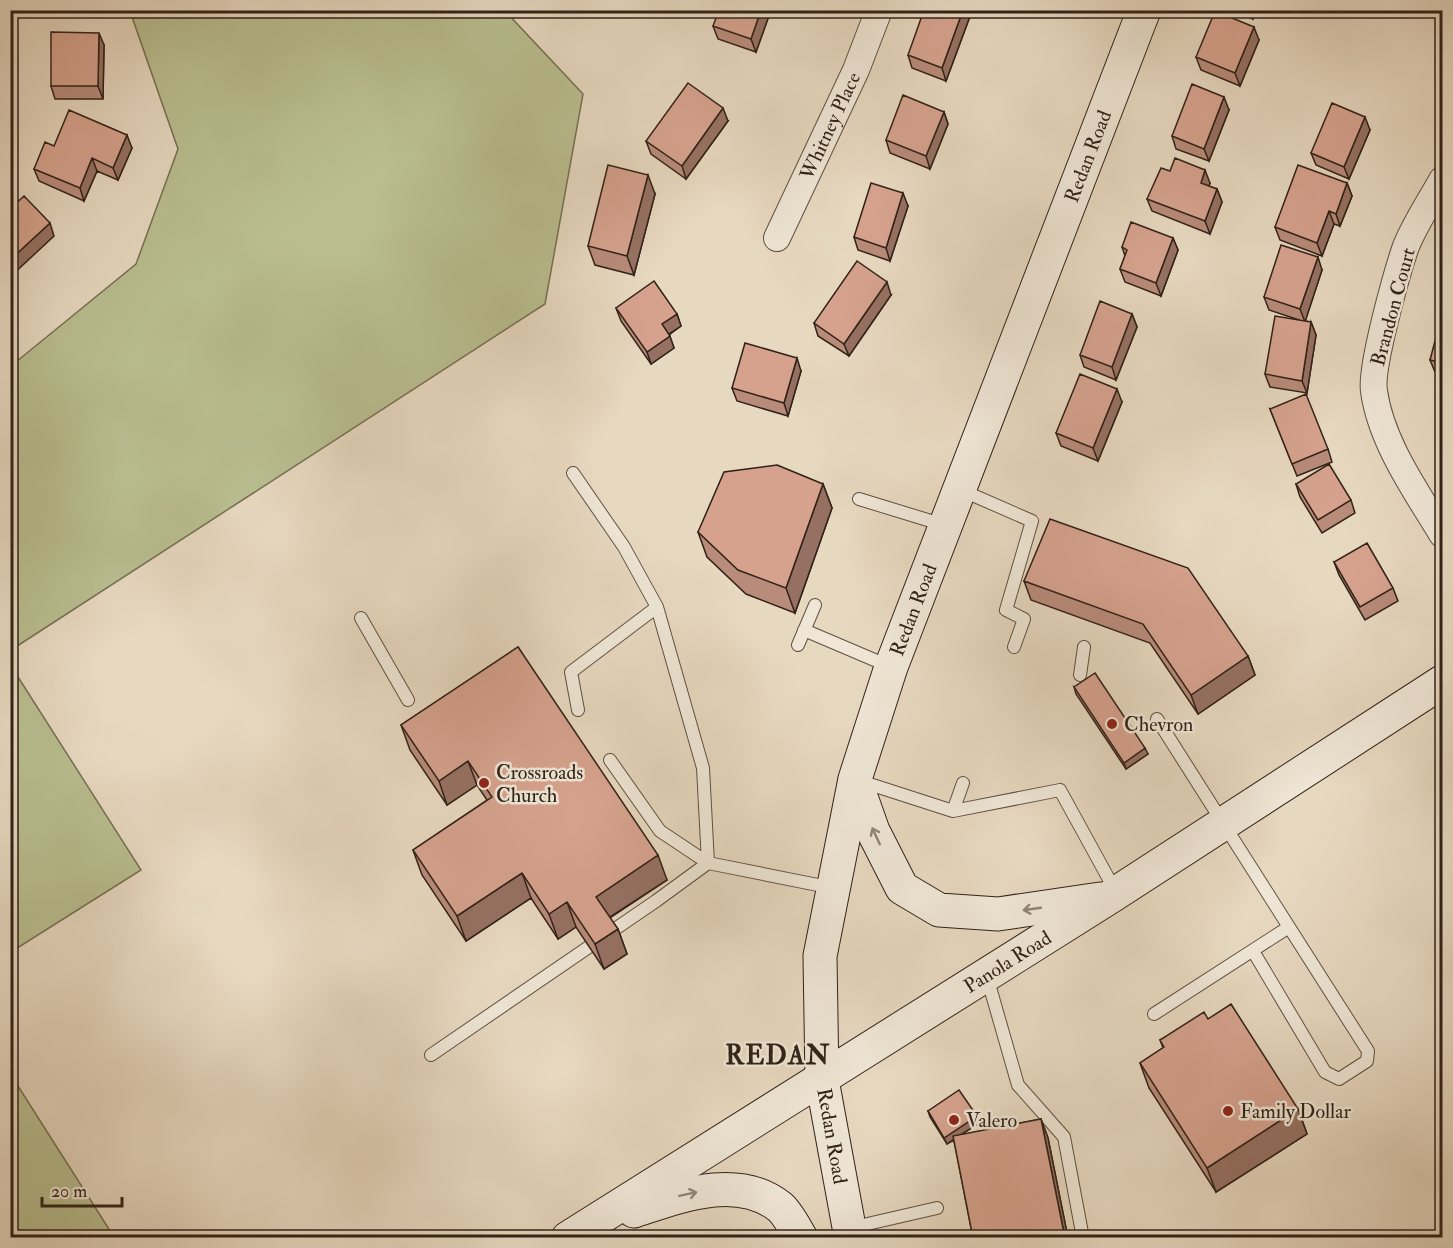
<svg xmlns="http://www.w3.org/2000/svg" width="1453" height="1248" font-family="'IM FELL Double Pica',serif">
<rect width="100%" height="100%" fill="#e7d8c0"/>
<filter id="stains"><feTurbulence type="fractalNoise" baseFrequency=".00333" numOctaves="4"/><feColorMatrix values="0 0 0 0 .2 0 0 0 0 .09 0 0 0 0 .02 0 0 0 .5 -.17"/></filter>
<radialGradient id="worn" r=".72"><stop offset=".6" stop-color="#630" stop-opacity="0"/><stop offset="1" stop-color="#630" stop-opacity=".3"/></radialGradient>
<!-- green -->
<path fill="#b9be90" stroke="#757054" stroke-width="1.5" d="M133 11H505L583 94 545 304 11 650V366L136 264 178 149 131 14Z
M11 666 141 870 11 952H10Z
M10 1075H11L114 1237H11Z"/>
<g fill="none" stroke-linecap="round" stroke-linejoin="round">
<!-- service casing -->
<g stroke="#5e5042" stroke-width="14">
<path id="service" d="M573 473 624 547 657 607 703 768 708 863 833 888
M961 490 1032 521 1006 610 1024 619 1014 647
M859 499 944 525
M361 618 408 700
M804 630 891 667
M798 645 815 605
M1080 675 1084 647
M578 710 571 672 657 607
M860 781 953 811 963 783
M953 811 1060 790 1116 892
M1253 951 1325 1072 1339 1079 1367 1061 1368 1051 1289 927
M987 977 1018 1085 1064 1137 1083 1238
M1154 1014 1289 927 1157 719
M431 1055 656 901 708 863 660 831 610 760
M850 1228 937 1208"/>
</g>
<!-- minor casing -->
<g stroke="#5e5042" stroke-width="28">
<g id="minor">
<path d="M1442 180C1430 202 1414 225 1405 249 1397 273 1370 368 1374 391 1381 442 1416 491 1442 534"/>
<path id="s1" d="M777 238 856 70 879 10"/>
</g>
</g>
<!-- secondary casing -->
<g stroke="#312218" stroke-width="35">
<g id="secondary">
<path d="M855 780 873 831 902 888 939 910 998 914 1100 899"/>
<path d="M634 1211C680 1196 737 1173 780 1207 788 1214 795 1228 801 1238"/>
<path id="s2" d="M568 1238 1110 897 1442 682"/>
<path id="s3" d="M851 1238 822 1080 820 956 855 779 891 667 1144 10"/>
</g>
</g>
<!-- service -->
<use href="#service" stroke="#efe6d6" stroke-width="12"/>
<!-- minor -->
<use href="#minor" stroke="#efe6d6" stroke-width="26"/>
<!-- secondary -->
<use href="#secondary" stroke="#efe6d6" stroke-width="33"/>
</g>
<!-- wall -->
<path fill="#b88b7a" stroke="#312218" stroke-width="1.5" d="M771 10 756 52 718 39 713 26Z
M1231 10H1257L1253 19Z
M969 19 946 81 912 68 908 55Z
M1259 40 1240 86 1201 70 1196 57Z
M104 45 103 99H55L51 86Z
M1229 110 1209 161 1176 149 1172 136Z
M944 112 948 124 930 169 890 153 886 140Z
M728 121 686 179 651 154 646 141Z
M1370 130 1349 179 1316 165 1311 153Z
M54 146 132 148 118 180 97 171 84 201 39 181 34 169Z
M1170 171 1210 183 1209 186 1217 189 1222 202 1210 234 1152 211 1147 199Z
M1347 183 1352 196 1340 226 1334 224 1322 256 1280 240 1275 227Z
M655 194 634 275 595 265 588 246Z
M908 206 890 261 858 250 854 237Z
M1173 238 1178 250 1161 296 1125 282 1120 269 1125 256 1122 247Z
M1322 270 1305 321 1311 322 1316 335 1307 393 1270 387 1265 374 1299 320 1269 310 1264 297Z
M891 295 849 356 818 336 814 323Z
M616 308 677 314 681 326 669 335 674 348 651 364 621 321Z
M1132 314 1137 327 1116 380 1084 367 1080 355Z
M1443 327V375L1435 372 1430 360Z
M801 371 788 416 737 401 732 388Z
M1122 402 1098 461 1061 446 1056 433Z
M1270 409 1328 449 1332 462 1297 476Z
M823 484 832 508 795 613 746 594 707 557 698 532Z
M1296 484 1351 500 1355 513 1322 533 1300 497Z
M1334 562 1393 588 1398 601 1365 620 1339 575Z
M1024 581 1248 656 1255 675 1198 714 1150 643 1031 600Z
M518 647 667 880 610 918 618 929 627 954 604 969 576 927 558 939 531 898 466 941 422 875 413 850 487 800 477 785 447 805 410 750 401 725Z
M1074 687 1148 754 1126 769 1076 694Z
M1208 1019 1298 1109 1307 1134 1216 1192 1149 1088 1140 1063 1163 1048 1160 1040Z
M928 1111 979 1123 961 1135 1041 1119 1048 1138 1068 1238H973L954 1140 947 1144 930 1117Z"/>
<!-- shaded-wall -->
<path fill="#967163" stroke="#312218" stroke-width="1.5" d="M761 10H771L756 52 751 39Z
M963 10H966L969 19 946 81 942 68Z
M1250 10H1257L1253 19Z
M1254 27 1259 40 1240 86 1235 73Z
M99 33 104 45 103 99 98 86Z
M1224 97 1229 110 1209 161 1204 149Z
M723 108 728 121 686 179 682 166Z
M944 112 948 124 930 169 926 156Z
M1365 117 1370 130 1349 179 1344 167Z
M127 135 132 148 118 180 113 168Z
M92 158 97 171 84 201 80 188Z
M1205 170 1210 183 1206 196 1201 183Z
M648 175 655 194 634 275 627 256Z
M1347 183 1352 196 1340 226 1336 214Z
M1217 189 1222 202 1210 234 1205 221Z
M903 193 908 206 890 261 886 248Z
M1329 211 1334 224 1322 256 1317 243Z
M50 223 54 236 10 277V260Z
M1173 238 1178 250 1161 296 1156 283Z
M1318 257 1322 270 1305 322 1300 309Z
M887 282 891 295 849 356 844 344Z
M677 314 681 326 666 336 662 324Z
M1132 314 1137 327 1116 380 1112 367Z
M1311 322 1316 335 1307 393 1302 381Z
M670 336 674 348 651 364 647 352Z
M797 358 801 371 788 416 784 403Z
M1117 389 1122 402 1098 461 1093 448Z
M823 484 832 508 795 613 786 588Z
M1248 656 1255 675 1198 714 1191 695Z
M1145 748 1148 754 1126 769 1124 763Z
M468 761 477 785 447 805 439 781Z
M658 855 667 880 604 921 596 897Z
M522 873 531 898 466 941 457 916Z
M567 902 576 927 558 939 549 914Z
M618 929 627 954 604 969 595 944Z
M1298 1109 1307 1134 1216 1192 1207 1168Z
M977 1116 979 1123 947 1144 944 1138Z
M1041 1119 1048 1138 1068 1238H1065Z"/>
<!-- building -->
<path fill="#d6a28e" stroke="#312218" stroke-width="1.5" d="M719 10H761L751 39 713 26Z
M924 10H963L942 68 908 55Z
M1215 11 1254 27 1235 73 1196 57Z
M51 32 99 33 98 86H51Z
M688 83 723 108 682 166 646 141Z
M1192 84 1224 97 1204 149 1172 136Z
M903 95 944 112 926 156 886 140Z
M1332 103 1365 117 1344 167 1311 153Z
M69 110 127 135 113 168 92 158 80 188 34 169 45 142 54 146Z
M1175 158 1205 170 1201 183 1217 189 1205 221 1147 199 1161 168 1170 171Z
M608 165 648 175 627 256 588 246Z
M1298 165 1347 183 1336 214 1329 211 1317 243 1275 227Z
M871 183 903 193 886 248 854 237Z
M24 196 50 223 10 260V209Z
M1131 222 1173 238 1156 283 1120 269 1127 250 1122 247Z
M1281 245 1318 257 1300 309 1264 297Z
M857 261 887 282 844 344 814 323Z
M654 281 677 314 662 324 670 336 647 352 616 308Z
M1100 301 1132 314 1112 367 1080 355Z
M1275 316 1311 322 1302 381 1265 374Z
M1439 326 1443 327V363L1430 360Z
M745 343 797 358 784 403 732 388Z
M1080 374 1117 389 1093 448 1056 433Z
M1306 394 1328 449 1292 464 1270 409Z
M1443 398V412L1437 401Z
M1329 464 1351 500 1318 520 1296 484Z
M777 465 823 484 786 588 738 570 698 532 724 472Z
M1050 519 1188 568 1248 656 1191 695 1143 624 1024 581Z
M1367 543 1393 588 1360 607 1334 562Z
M518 647 658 855 596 897 618 929 595 944 567 902 549 914 522 873 457 916 413 850 492 797 468 761 439 781 401 725Z
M1095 673 1145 748 1124 763 1074 687Z
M1231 1004 1298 1109 1207 1168 1140 1063 1164 1047 1160 1040 1204 1012 1208 1019Z
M959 1090 977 1116 944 1138 928 1111Z
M1041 1119 1065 1238H973L953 1136Z"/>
<!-- one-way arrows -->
<defs><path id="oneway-shaft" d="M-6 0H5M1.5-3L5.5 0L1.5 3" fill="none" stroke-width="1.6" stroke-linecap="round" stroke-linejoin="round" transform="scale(1.5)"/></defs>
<g stroke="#908477">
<use href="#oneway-shaft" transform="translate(876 836) rotate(-115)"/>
<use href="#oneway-shaft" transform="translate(1032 909) rotate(172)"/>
<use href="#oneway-shaft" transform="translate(688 1194) rotate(-12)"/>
</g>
<!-- markers -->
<g fill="#8f2418" stroke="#efe6d6" stroke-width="2">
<circle cx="1112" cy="724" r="6"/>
<circle cx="484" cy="783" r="6"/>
<circle cx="1228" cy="1111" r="6"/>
<circle cx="954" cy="1120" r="6"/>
</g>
<g text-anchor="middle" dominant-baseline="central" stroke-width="5" stroke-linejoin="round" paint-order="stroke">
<!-- street labels -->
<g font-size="20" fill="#312218" stroke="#efe6d6">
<text stroke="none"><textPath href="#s1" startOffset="124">Whitney Place</textPath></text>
<text stroke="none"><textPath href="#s3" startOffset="1130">Redan Road</textPath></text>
<text transform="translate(1393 307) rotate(-75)">Brandon Court</text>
<text stroke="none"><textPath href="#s3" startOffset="644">Redan Road</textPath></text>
<text stroke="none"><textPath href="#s2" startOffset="519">Panola Road</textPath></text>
<text transform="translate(832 1136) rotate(80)">Redan Road</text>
</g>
<!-- poi labels -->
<g font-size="20" fill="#312218" stroke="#efe6d6" text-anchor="start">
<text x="1124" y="724">Chevron</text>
<text x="496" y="772">Crossroads<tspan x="496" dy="23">Church</tspan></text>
<text x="1240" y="1111">Family Dollar</text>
<text x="966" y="1120">Valero</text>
</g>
<!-- district labels -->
<g font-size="26" font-weight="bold" letter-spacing="1.5" fill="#312218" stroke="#efe6d6">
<text x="778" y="1056">REDAN</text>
</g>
</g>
<!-- margin -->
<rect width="1453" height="1248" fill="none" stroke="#e7d8c0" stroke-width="36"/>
<rect x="12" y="12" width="1429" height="1224" fill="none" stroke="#312218" stroke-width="3"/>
<rect x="18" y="18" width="1417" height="1212" fill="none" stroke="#312218" stroke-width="1.5"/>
<!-- scale -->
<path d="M42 1197v9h80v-9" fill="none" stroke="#312218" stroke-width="3"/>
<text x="51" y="1197" font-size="18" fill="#312218" stroke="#efe6d6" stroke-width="4.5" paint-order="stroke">20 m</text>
<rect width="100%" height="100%" filter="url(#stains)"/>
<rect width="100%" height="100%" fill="url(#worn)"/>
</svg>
